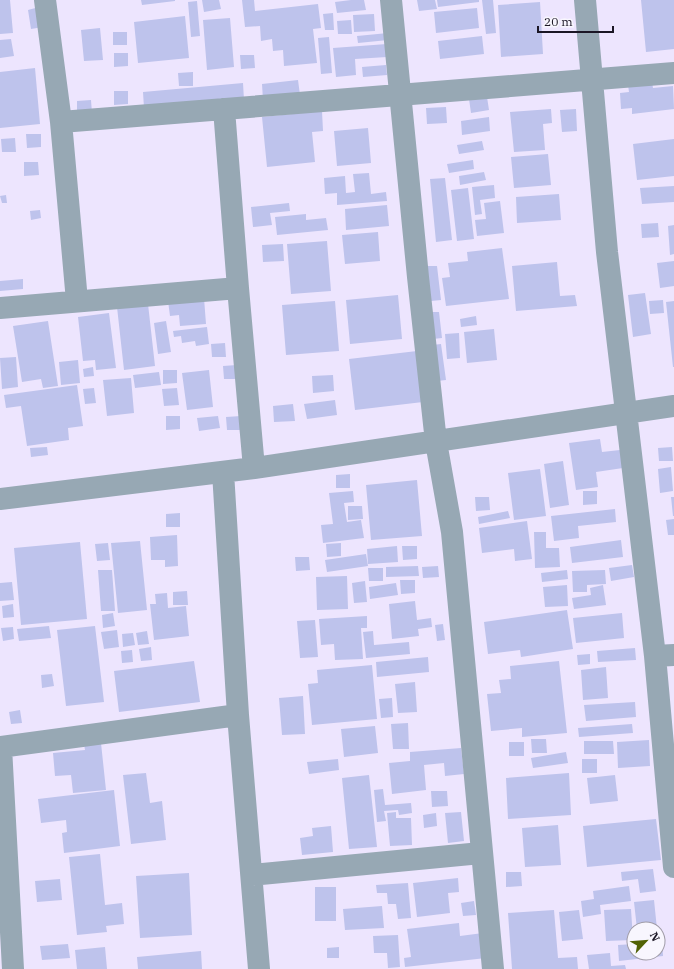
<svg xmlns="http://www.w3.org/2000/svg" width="674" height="969" font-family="'IBM Plex Serif',serif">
<rect width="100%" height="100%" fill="#ede5fe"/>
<!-- building -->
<path fill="#bec3ec" d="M0 0H10L13 33 0 34Z
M141 0H175V1L142 5Z
M202 0H219L221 9 204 12Z
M242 0H254L255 11 318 4 321 28 313 29 317 63 284 66 283 50 273 51 272 39 261 41 260 26 245 27Z
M351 0H364L366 10 337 13 335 2Z
M417 0H435L437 9 419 11Z
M437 0H479V2L438 7Z
M482 0H493L496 33 486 34Z
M641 0H674V49L646 52Z
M197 1 200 36 191 37 188 2Z
M540 2 543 54 501 57 498 5Z
M39 7 43 27 31 29 28 10Z
M477 8 479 28 436 33 434 12Z
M333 13 334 30H325L323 14Z
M374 14 375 31 354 32 353 15Z
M185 16 189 58 138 63 134 22Z
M230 18 234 67 207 70 203 20Z
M351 20 352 34H338L337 21Z
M100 28 103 60 84 61 81 30Z
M113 32H127V45H113Z
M388 33V40L358 43 357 36Z
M482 36 484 54 440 59 438 41Z
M329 37 332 73 321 74 318 38Z
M11 39 14 56 0 58V40Z
M387 44V57L355 59 356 75 336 77 333 48Z
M114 53H128V66L114 67Z
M240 55H254L255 68 241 69Z
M386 65 387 75 363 77 362 67Z
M35 68 40 124 0 128V72Z
M193 72V86H179L178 73Z
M298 80 300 95 263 100 262 84Z
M652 82 653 88 673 86 674 109 632 114V108L621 109 620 93 629 92 628 85Z
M243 83 244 100 144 108 143 92Z
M114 91H128V104L114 105Z
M487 97 489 110 471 113 469 99Z
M91 100 92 113 77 114V101Z
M446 107 447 123 427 124 426 108Z
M551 109 552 123 543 124 545 150 514 152 510 112Z
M576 109 577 131 562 132 560 110Z
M322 111 323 131 312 132 315 162 267 167 262 117Z
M489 117 490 131 462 135 461 121Z
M368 128 371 163 337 166 334 131Z
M26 134H41V147L27 148Z
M15 138 16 152H2L1 139Z
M674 139V176L637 180 633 144Z
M482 141 484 150 459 154 457 145Z
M548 154 551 185 514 188 511 157Z
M473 160 474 169 449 173 447 164Z
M24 162H38L39 175 24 176Z
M484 172 486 180 460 185 459 176Z
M369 173 371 194 386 192 387 201 337 205V193L325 194 324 178 345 176 346 193 355 192 353 174Z
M445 178 452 240 436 242 430 179Z
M494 185 495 198 480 200 482 214 475 215 472 187Z
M674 186V202L642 204 640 188Z
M468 188 474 239 457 241 451 190Z
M559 194 561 220 517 223 516 197Z
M6 195 7 203H2L0 196Z
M500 201 504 233 477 236 475 220 486 219 484 203Z
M289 203 290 211 270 213 272 225 253 227 251 207Z
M387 205 389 226 346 230 345 209Z
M40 210 41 218 31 220 30 211Z
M306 214V220L326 218 328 230 277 235 275 217Z
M658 223 659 237 642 238 641 224Z
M674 225V254L670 255 668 226Z
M378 232 380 261 345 264 342 235Z
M327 241 331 291 291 294 287 244Z
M283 244 284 261 263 262 262 245Z
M502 248 509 299 446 306 442 278 450 277 448 263 468 261 467 252Z
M674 261V286L660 288 657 263Z
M557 262 560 296 575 295 577 306 516 311 512 266Z
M427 266H437L441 300 431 301Z
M23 279V289L0 291V281Z
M645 293 651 334 633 337 628 295Z
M398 295 402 339 350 344 346 300Z
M204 298 206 324 180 326 179 315 170 316 168 301Z
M663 300 664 313 650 314 649 301Z
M335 301 339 351 286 355 282 305Z
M674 301V367H673L666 302Z
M148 304 155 366 124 370 117 307Z
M430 312H439L442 338 433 339Z
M109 313 116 368 96 370 95 360 83 361 78 317Z
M476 316 477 325 461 327 460 319Z
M48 321 58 386 43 388 41 379 22 382 13 326Z
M166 321 171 352 158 354 154 323Z
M207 327 209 344 196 346 195 341 182 343 181 336 174 337 173 331Z
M494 329 497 360 467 363 464 332Z
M459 333 460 358 447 359 445 334Z
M225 343 226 357H212L211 344Z
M441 344 446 380 437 381 432 345Z
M417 351 423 402 355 410 349 359Z
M16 357 18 387 2 389 0 358Z
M78 360 80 383 61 385 59 362Z
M237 365 238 379H224L223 366Z
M93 367 94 376 84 377 83 369Z
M163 370H177V383L163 384Z
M209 370 213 407 187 410 182 373Z
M159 372 161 385 135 388 133 375Z
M333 375 334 391 313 393 312 376Z
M131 378 134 413 107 416 103 380Z
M77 385 83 426 68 428 69 440 27 446 21 406 6 408 4 395Z
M94 388 96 403 85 404 83 389Z
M177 388 179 405 164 406 162 389Z
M335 400 337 415 307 419 304 404Z
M293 404 295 421 274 422 273 406Z
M166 416H180V429L166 430Z
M218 416 220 428 199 431 197 418Z
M241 416V430H227L226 417Z
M600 439 602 452 620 450 623 468 596 472 598 487 576 490 569 443Z
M47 447 48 455 31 457 30 448Z
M672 447 673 461H659L658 448Z
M563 461 569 505 550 508 544 464Z
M671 467 673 491 660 493 658 469Z
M540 469 546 516 514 520 508 473Z
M350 474V488H336V475Z
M417 480 422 536 371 540 366 485Z
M353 491 354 502 344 503 347 522 361 520 364 538 323 543 321 525 333 524 329 493Z
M583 491H597V504L583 505Z
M475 497H489L490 510 476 511Z
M671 497H674V516H673Z
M348 506H362L363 519 348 520Z
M615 509 616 522 578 526 579 538 554 541 551 516Z
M508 511 510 518 479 524 478 517Z
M180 513V527H166V514Z
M674 519V535H668L666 520Z
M527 521 532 559 515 561 514 549 482 553 479 528Z
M534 532H546V548H559L560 567 535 568Z
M177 535 178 566 165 567V560H151L150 537Z
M621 540 623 557 572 563 570 547Z
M140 541 147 610 118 613 111 543Z
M80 542 87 619 21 625 14 548Z
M108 543 110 560 97 561 95 544Z
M341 543V556L327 557 326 544Z
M397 546 398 562 368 564 367 549Z
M402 546H417V559L403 560Z
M366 554 368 566 327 572 325 560Z
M295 557H309L310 570 296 571Z
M632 565 634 577 611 581 609 568Z
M418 566 419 576 386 577V567Z
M438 566 439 577 423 578 422 567Z
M368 568H383V581H369Z
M98 570H112L115 611H101Z
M567 570 568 579 542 582 541 573Z
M605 570 606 584 587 585V592H573L572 571Z
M347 576 348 609 317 610 316 577Z
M400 580H415V593L401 594Z
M365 581 367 602 354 603 352 583Z
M12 582 14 600 0 601V583Z
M396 583 398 595 370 599 369 587Z
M567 585 568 606 545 607 543 587Z
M603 585 606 605 574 609 572 598 591 595 590 588Z
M187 591 188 605H173V592Z
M167 593 168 608 186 606 189 636 154 640 150 604H156L155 594Z
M415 601 417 620 431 618 432 627 418 629 419 636 392 639 389 604Z
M13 604 14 617 3 618 2 606Z
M567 610 573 649 521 657 520 650 488 654 484 622Z
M113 613 115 626 103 628 102 615Z
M622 613 624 638 576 643 573 618Z
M367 616V628H361L363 659 335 660 334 644 321 645 319 619Z
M315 620 318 657 300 658 297 621Z
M443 624 445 640 437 641 435 625Z
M49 626 51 638 19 641 17 629Z
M95 626 104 702 66 706 57 630Z
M13 627 14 639 3 641 1 628Z
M117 630 119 647 104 649 101 632Z
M147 631 149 644 138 645 136 633Z
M373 631 374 645 409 642 410 654 366 658 363 632Z
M133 633 135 645 123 647 122 634Z
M151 647 152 660 141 661 139 649Z
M635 648 636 660 598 662 597 651Z
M132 650 133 662 122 663 121 651Z
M590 654V664L578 665 577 655Z
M428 657 429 672 377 677 376 662Z
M194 661 200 702 119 712 114 671Z
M559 661 567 733 522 737V728L491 731 487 694 501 693 499 680 511 679 510 666Z
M372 665 377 719 312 725 308 684 318 683 317 670Z
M606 667 608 698 583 700 581 670Z
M52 674 54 686 42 688 41 675Z
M415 682 417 712 398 713 395 684Z
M303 696 305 734 282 735 279 698Z
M392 698 393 717 381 718 379 699Z
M635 702 636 717 586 721 584 705Z
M20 710 22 723 11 724 9 712Z
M408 723 409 749H393L391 724Z
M632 724 633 733 579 737 578 728Z
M375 726 378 753 344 757 341 729Z
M531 739H546L547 753H532Z
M649 740 650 766 618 768 617 742Z
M584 741H613L614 754H584Z
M509 742H524V756H509Z
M101 743 106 790 73 793 71 775 55 776 53 753 85 750 84 744Z
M461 748 464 774 445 776 444 763 424 765 426 790 392 794 389 763 410 761V752Z
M566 752 568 763 533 768 531 758Z
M338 759 339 770 309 774 307 762Z
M582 759H597V773H582Z
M146 773 150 803 162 801 166 840 131 844 123 775Z
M569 773 571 815 508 819 506 778Z
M369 775 377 847 349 849 342 778Z
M615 775 618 801 590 804 587 778Z
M383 789 385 805 411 803 412 813 399 815 398 810 384 811 386 821 377 822 374 790Z
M114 790 120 846 64 853 62 833 67 832 66 820 41 823 38 799Z
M431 791H447L448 806 432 807Z
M396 812V818H411L412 845 390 846 387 813Z
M461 812 464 841 448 843 445 813Z
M436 813 437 826 424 828 423 815Z
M656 819 661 860 587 867 583 826Z
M558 825 561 865 525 867 522 828Z
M331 826 333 852 302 855 300 838 313 836 312 828Z
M100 854 105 905 122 903 124 924 106 926 107 932 77 935 69 857Z
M653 869 656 891 640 893 638 879 622 881 621 872Z
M506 872H521L522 886 506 887Z
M189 873 192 935 140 938 136 876Z
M458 878 459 892 448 893 450 913 417 917 413 883Z
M60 879 62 900 37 902 35 881Z
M408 883 411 918 398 919 396 904H388L387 893H377L376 885Z
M629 886 631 901 600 905 601 914 583 917 581 901 594 899 593 891Z
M315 887H336V921H315Z
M654 900 657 929H637L634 902Z
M474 901 476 915 463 916 461 903Z
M382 906 384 928 345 930 343 909Z
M631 909 633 940 606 941 604 910Z
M554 910 558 958 577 957 578 969H512L508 913Z
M579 910 583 939 562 941 559 912Z
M459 923 460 936 483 933 486 958 405 967 404 958 411 957 407 929Z
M398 935 400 967 388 968 387 953H374L373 936Z
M658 941H662L663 956 619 961 618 945 634 944V953H658Z
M68 944 70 958 42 960 40 946Z
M105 947 107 969H77L75 950Z
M339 947V958H327V948Z
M201 951 202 969H138L137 957Z
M610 953 611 966 625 965 626 969H589L587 955Z"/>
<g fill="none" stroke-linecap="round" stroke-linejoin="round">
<!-- minor -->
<path stroke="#97a8b4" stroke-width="22" d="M45 0 61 122 77 301
M391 0 418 277 436 442 452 532 493 969
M585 0 607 252 655 656 674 867
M224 109 238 288 254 468
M61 122 674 73
M0 308 238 288
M223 472 238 715 259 969
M0 499 254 468 674 406
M655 656 674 655
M0 747 238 715
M1 747 13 969
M252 875 481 853"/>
</g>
<!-- north arrow -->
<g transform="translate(646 941) rotate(64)"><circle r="19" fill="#f8f6fe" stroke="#a09ca7"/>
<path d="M0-3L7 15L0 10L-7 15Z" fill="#516105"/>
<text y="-6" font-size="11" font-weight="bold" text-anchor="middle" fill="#1b1625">N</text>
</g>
<!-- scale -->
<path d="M538 26v6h75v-6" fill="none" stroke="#1b1625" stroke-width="2"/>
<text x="544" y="26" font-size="12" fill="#1b1625" stroke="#f8f6fe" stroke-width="3" paint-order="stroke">20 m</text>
</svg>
